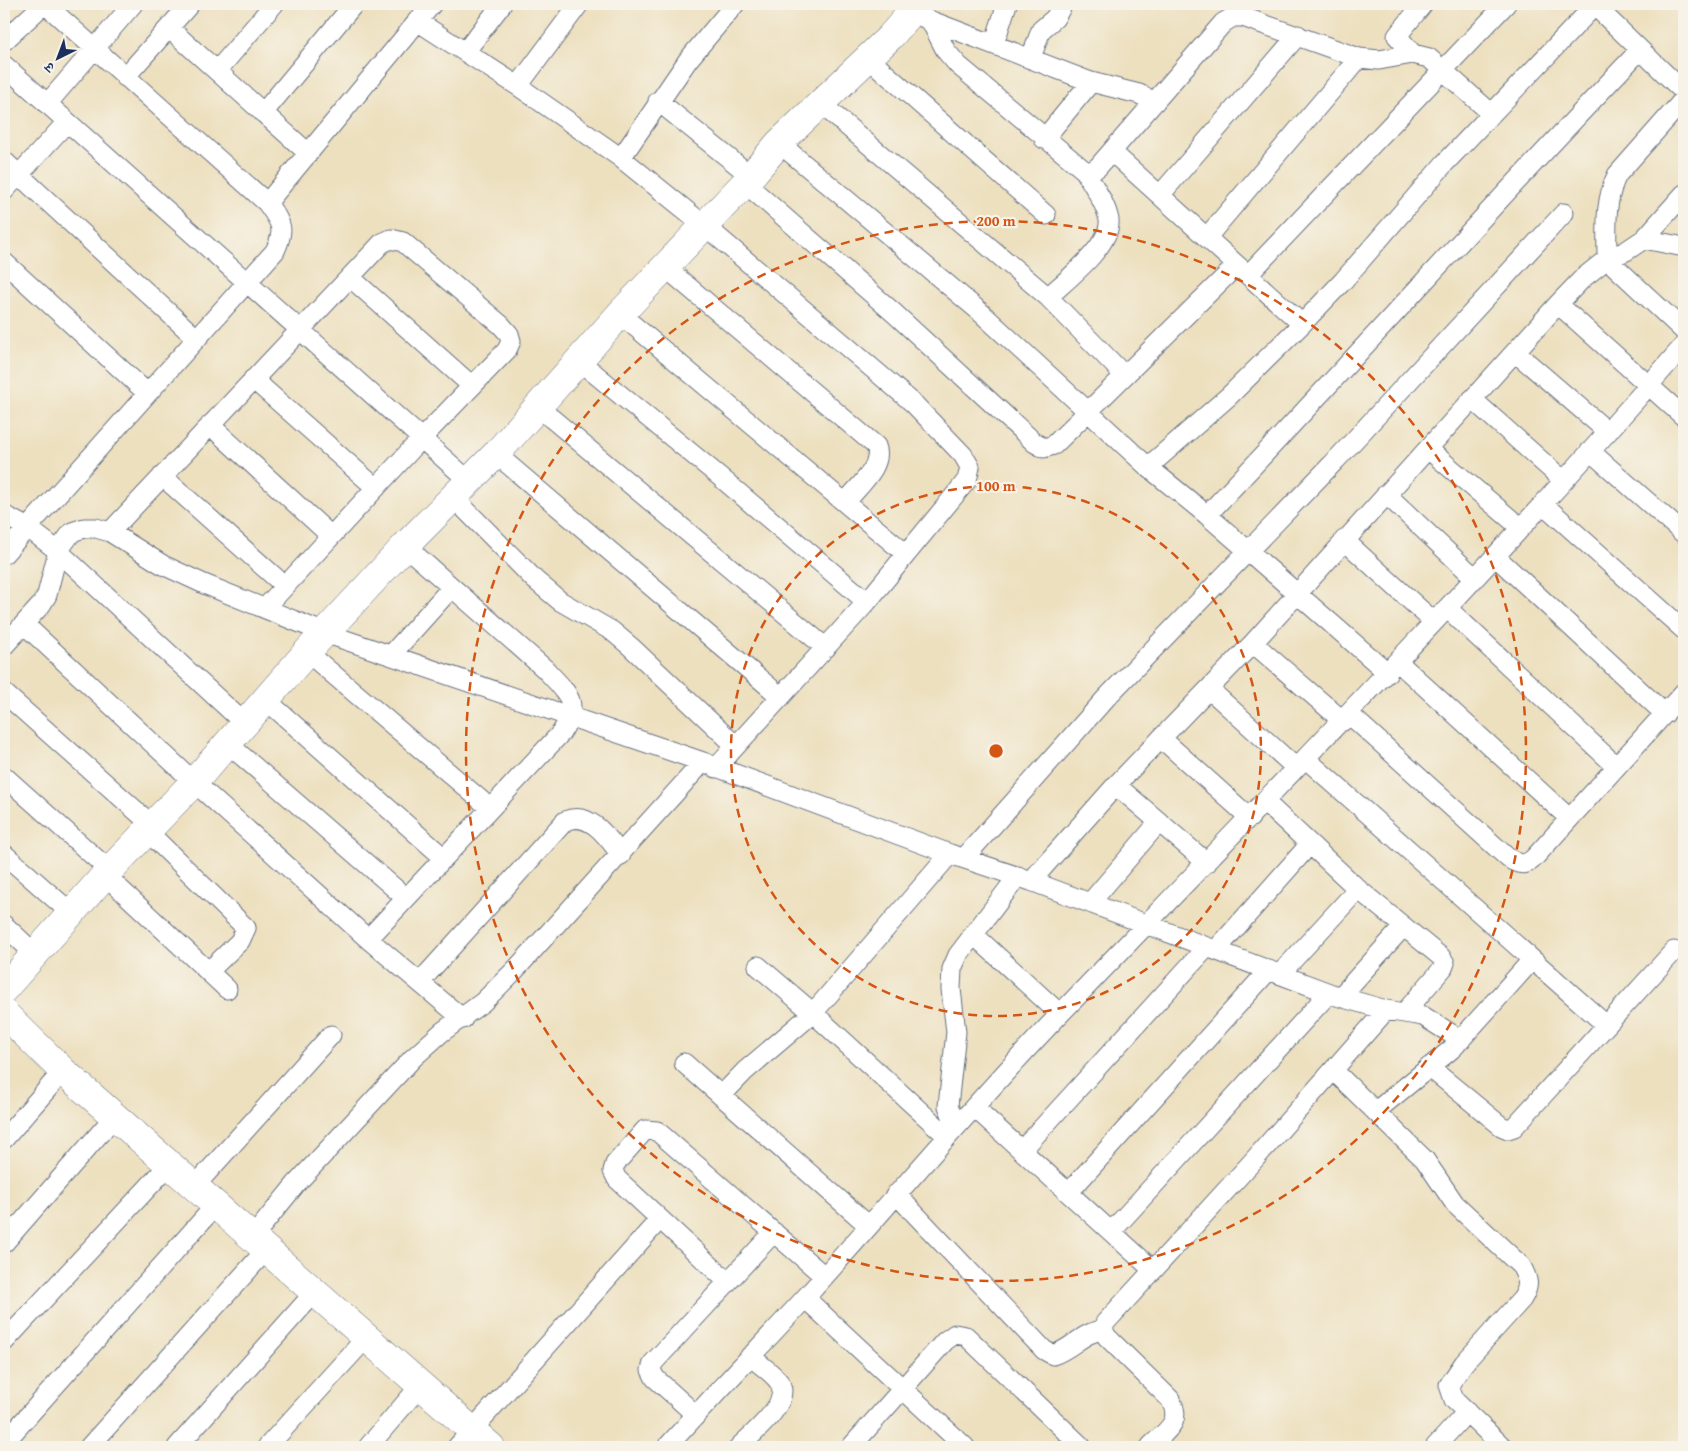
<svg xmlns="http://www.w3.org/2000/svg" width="1688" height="1451" font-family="'Gentium Book Plus','Noto Serif Devanagari',serif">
<rect width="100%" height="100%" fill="#f7f3e8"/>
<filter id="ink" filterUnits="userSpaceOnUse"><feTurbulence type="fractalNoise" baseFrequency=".02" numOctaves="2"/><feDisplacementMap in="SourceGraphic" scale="10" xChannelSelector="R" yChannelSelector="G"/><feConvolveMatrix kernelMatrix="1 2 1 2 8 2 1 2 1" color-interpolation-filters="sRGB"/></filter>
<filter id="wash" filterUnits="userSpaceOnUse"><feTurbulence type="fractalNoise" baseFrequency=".0096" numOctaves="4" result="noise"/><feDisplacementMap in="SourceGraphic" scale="20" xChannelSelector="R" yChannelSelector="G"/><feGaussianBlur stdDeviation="1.12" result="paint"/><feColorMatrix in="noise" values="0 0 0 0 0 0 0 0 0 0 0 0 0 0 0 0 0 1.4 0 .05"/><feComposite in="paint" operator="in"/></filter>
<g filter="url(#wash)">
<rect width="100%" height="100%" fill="#ede0bf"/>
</g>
<g filter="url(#ink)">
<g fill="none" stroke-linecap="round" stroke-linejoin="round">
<!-- street casing -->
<g stroke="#646d80" stroke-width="21">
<path id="street" d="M1594 5 1684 92
M924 18 1091 82 1139 94 1155 102
M930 20 946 51 958 65 1085 171H1092L1098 167 1223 23 1233 17H1243L1359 58 1379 60 1413 54 1429 58 1491 113
M417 21 518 86 621 158 704 225 913 403 963 455 970 467 967 480 959 490 867 602 716 768
M169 28 308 153
M4 41 44 4
M994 44 1007 4
M465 52 502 4
M1413 54 1397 36 1423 4
M868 58 1046 215
M1031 58 1041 30 1055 18 1063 4
M4 65 469 481
M217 71 274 4
M125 77 190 4
M518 86 579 4
M1684 99 1617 175C1604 202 1607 230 1607 259L1684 331
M658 101 751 176
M820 103 1048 297 1124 375
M47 104 133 4
M263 113 354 4
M1044 139 1091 82
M779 143 978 310 1148 467 1207 515 1388 673
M1112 152 1302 324
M621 158 688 60 735 4
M4 161 196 338
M745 183 894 313 1035 443 1044 448 1054 445 1237 265
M4 191 67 122
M1161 194 1298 35
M267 203 432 4
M1207 237 1359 58
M1644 239 1684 247
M4 262 147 393
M665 267 876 446C884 466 858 486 846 502
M1248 275 1506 4
M351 278 472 386
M1048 297C1065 281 1112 245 1109 220 1106 203 1093 186 1085 171
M1558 304 1684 417
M620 314 906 554
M1515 352 1608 432
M578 360 719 476 867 602
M253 379 376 488
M1472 399 1564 481
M538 407 826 648
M210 425 331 536
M1428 449 1521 528
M1590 451 1684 534
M496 454 781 697
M1148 467 1229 396 1302 324 1343 281 1444 164 1596 4
M162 476 285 586
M1386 494 1475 578
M453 497 535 580 560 601 612 631 631 647 736 746
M1543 504 1684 630
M4 515 28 528 58 551 244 723
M1207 515C1353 361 1494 203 1640 50
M110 532 382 243 391 239 403 242 501 325 509 334 511 341 507 350 421 439 265 608
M1344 540 1434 622
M4 554 275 251C286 228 281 223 267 203L45 4
M1495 556 1665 714
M1447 608 1616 766
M24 624 194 782 368 939 463 1019
M1253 643 1343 721
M4 646 41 605 47 595 58 551 72 532 84 528H96L110 532 163 565 204 584 325 633 703 762 950 854 1031 881 1340 997 1386 1010 1423 1016 1461 1040
M307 652 490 808
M391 655 452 587
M1398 662 1569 818
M1209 689 1296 768
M4 693 152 825
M265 699 444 858
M1349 714 1508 858C1518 864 1525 867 1534 858L1684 692
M1161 738 1250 818
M227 743 406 898
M1306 759 1605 1024
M4 776 109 870
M1116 785 1207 863
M1265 802 1358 889 1441 957 1445 963 1443 968 1405 1012
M147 831 246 928 240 941 208 972
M4 854 70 912
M964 858 1106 698 1336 460 1564 213
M105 875 227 989
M1031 881 1116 785 1253 643 1558 304 1583 278 1607 259 1626 251 1644 239 1684 194
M1090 903 1159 822
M4 925 34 953
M973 934 1060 1014
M368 939 561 733C582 702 567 693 545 669L405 546
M1216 950 1310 844
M758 966 813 1013 947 1136
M1280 974 1358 889
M420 982 565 821C590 810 608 838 621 855
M1340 997 1403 927
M684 1063 868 1225
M1429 1067 1501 1126 1508 1129 1514 1127 1674 951
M1334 1071 1425 1160 1455 1204 1521 1266C1529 1280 1530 1286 1522 1299L1464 1363 1449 1385 1454 1400 1503 1447
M721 1096 745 1071 813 1013 950 854
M974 1107 1153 1270
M1376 1111 1453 1048 1532 960
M956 1126 948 1106 956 1032 951 989 952 969 958 955 1018 876
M4 1139 63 1071
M1022 1150 1207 947
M194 1187 331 1035
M1069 1192 1269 970
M896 1194 1044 1350 1053 1355C1072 1349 1083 1332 1103 1330
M1111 1232 1329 993
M252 1238 296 1184 413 1058 442 1032 483 1002 516 969 703 762
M4 1243 115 1116
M727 1281 617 1179 613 1171 615 1164 645 1130 657 1131 824 1276
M805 1298 965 1447
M4 1342 169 1165
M696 1415 655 1378 651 1370 653 1363 774 1232
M4 1443 215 1206
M89 1447 266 1250
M177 1447 314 1293
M267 1447 366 1338
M368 1447 420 1386
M457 1447 660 1219
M667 1447C712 1397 759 1348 805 1298 891 1203 973 1104 1062 1012 1273 792 1485 575 1684 345
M739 1447C752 1434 793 1402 779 1382 772 1372 759 1364 750 1356
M851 1447 945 1341 955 1334 966 1336 1082 1447
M1150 1447C1165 1431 1184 1423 1170 1399L1107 1337 1103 1330 1105 1323 1253 1161 1386 1010
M1435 1447 1467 1412"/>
</g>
<!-- secondary casing -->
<g stroke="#646d80" stroke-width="29">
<path id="secondary" d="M4 989 105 875 194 782 307 652 405 546 496 454 620 314 745 183 779 143 890 37 911 13 916 4
M4 1013 63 1071 491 1447"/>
</g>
<!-- street -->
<use href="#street" stroke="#fff" stroke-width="19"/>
<!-- secondary -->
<use href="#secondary" stroke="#fff" stroke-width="28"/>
</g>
</g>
<!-- distance rings -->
<g fill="none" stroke="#d45514" stroke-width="2.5" stroke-dasharray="9 6">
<circle cx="996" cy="751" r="265"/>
<circle cx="996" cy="751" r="530"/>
</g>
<circle cx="996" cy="751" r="8" fill="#d45514" stroke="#f7f3e8" stroke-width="2.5"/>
<g font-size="15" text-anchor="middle" font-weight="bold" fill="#d45514" stroke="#f7f3e8" stroke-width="4.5" stroke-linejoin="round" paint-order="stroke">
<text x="996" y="226">200 m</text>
<text x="996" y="491">100 m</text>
</g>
<!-- margin -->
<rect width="1688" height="1451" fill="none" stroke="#f7f3e8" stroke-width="20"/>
<!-- north arrow -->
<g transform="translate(58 58) rotate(222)" stroke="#f7f3e8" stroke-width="4" paint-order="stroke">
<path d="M0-4L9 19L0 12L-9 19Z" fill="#1b2f5e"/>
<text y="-8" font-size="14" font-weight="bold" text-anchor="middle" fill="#1b2f5e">उ</text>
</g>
</svg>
